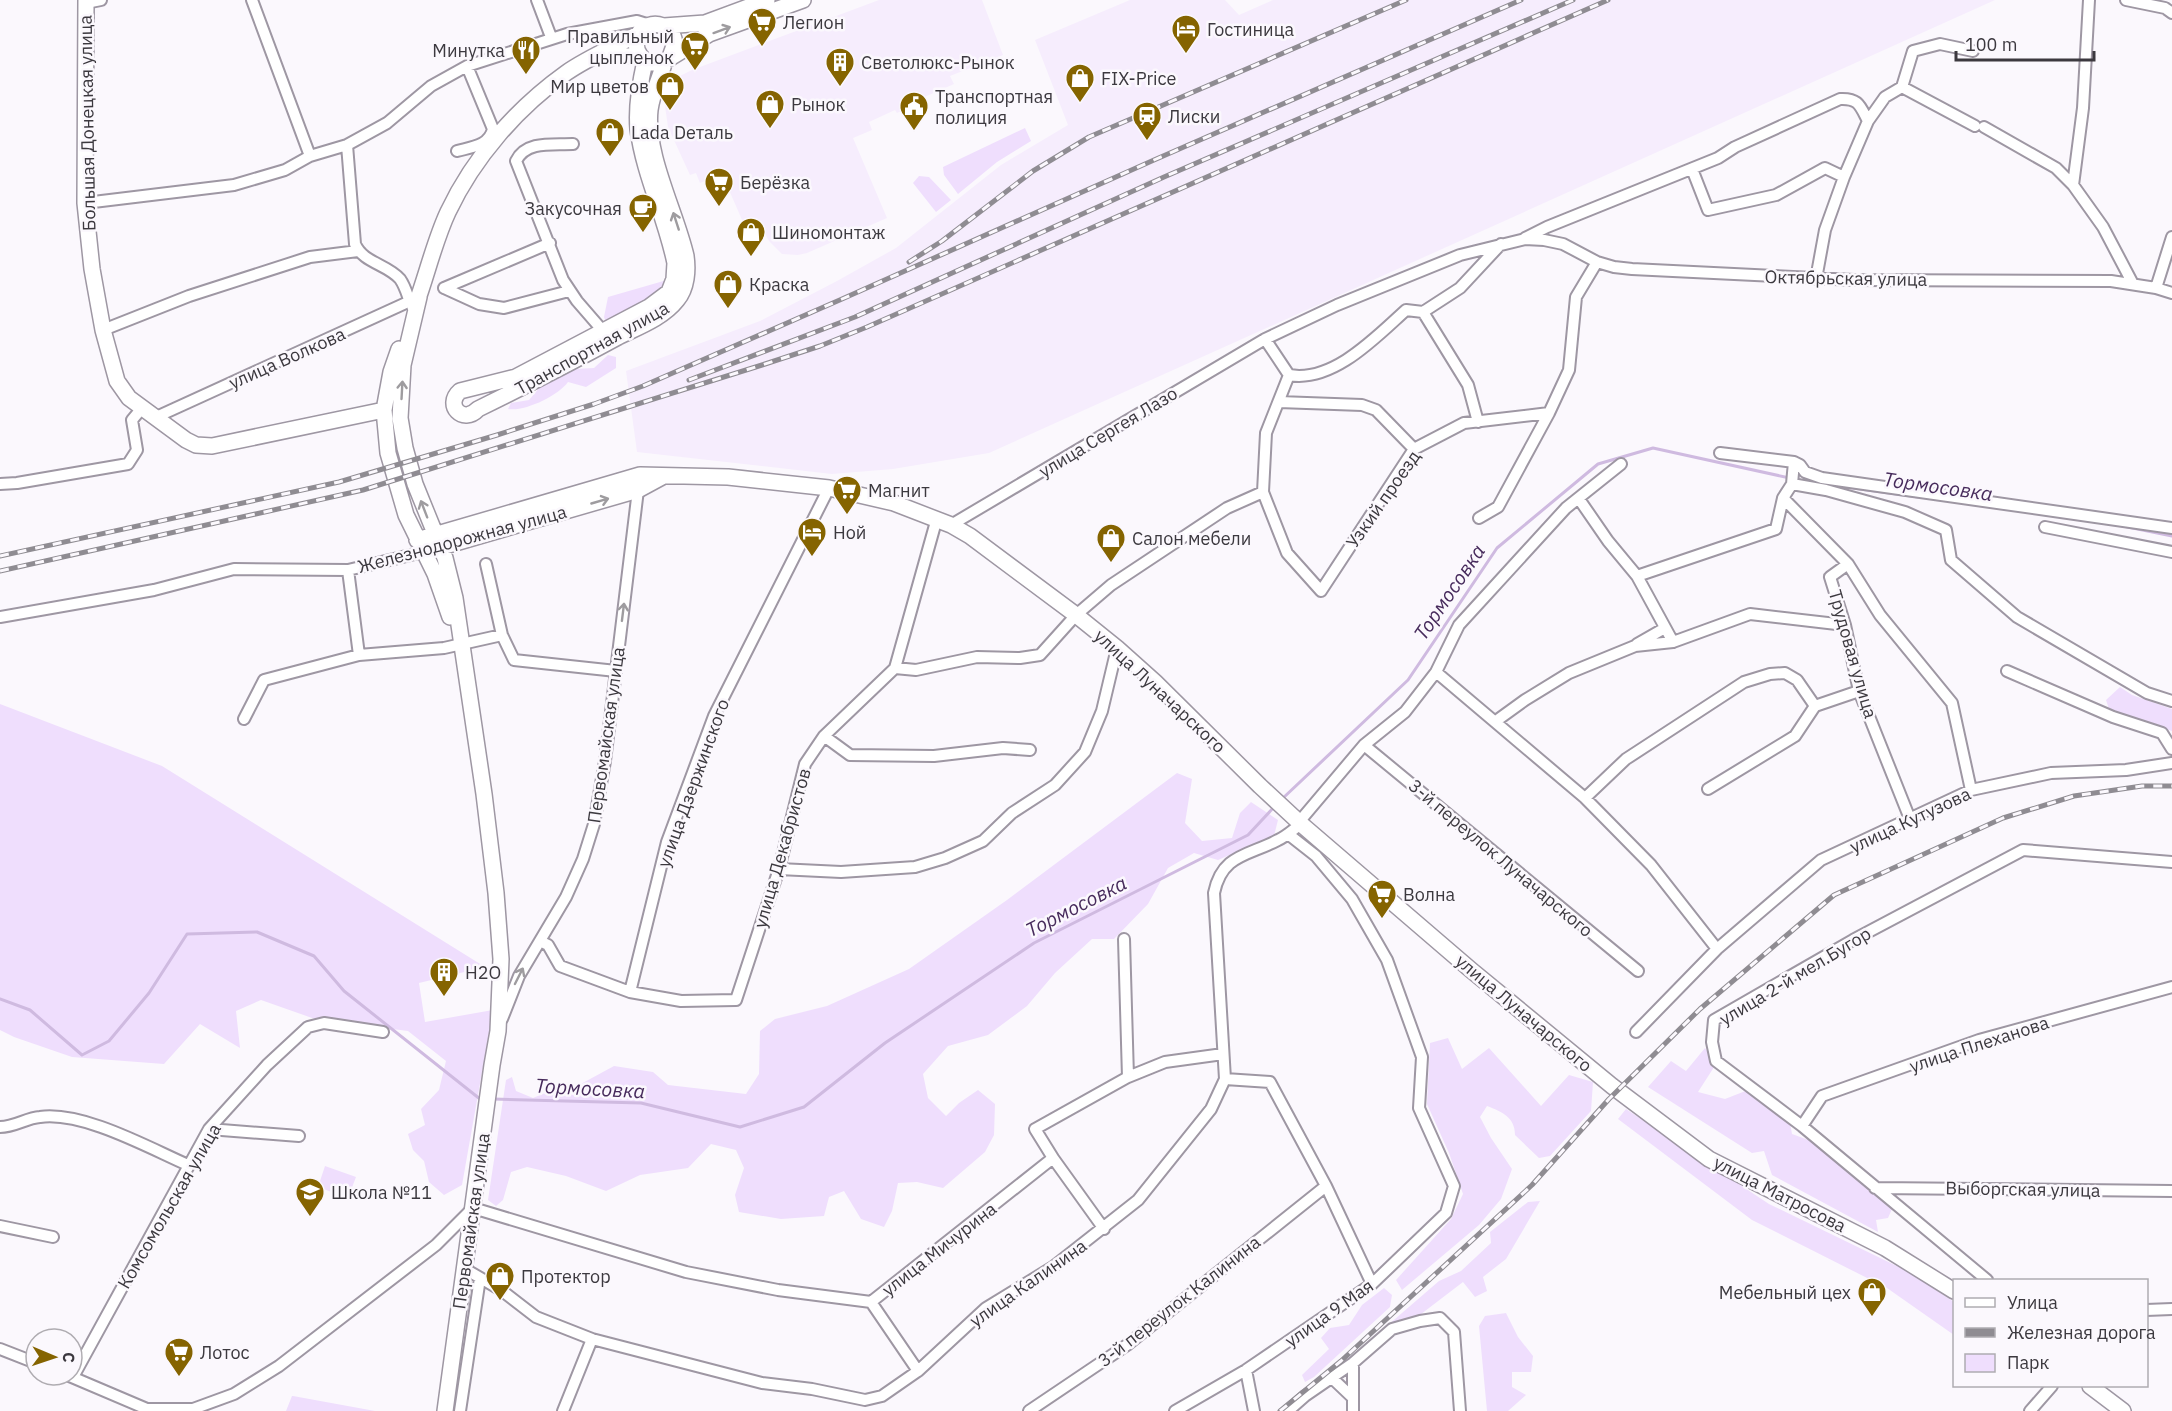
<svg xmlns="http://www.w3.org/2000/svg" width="2172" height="1411" font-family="'IBM Plex Sans',sans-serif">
<rect width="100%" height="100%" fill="#fbf8fd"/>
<!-- built -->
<path fill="#f6edfd" d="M879 0H982L1003 55 950 76 954 84 913 102 914 105 897 113 895 110 869 122 872 130 853 138 887 218 807 253 798 255 782 254 769 241 760 224 746 229 722 174 700 183 696 173 690 175 668 127 665 106 667 96 678 77 692 70Z
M1130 0H1225L1239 15 1273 0H1995L989 453 893 469 832 474 637 452 626 371 760 321 837 281 896 248 1001 165 1068 125 1035 40Z"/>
<!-- green -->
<path fill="#efdefd" d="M1025 128 1031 141 997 162 958 194 944 175 943 167Z
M919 176 929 177 951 200 936 212 913 183Z
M667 280 668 283 651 299 605 320 604 317 608 297Z
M608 355 616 357V368L586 387 568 382C558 396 524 412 508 409L511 403 529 400 541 386 574 369 594 368Z
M2120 687 2132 695 2172 709V731L2109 709 2106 700Z
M0 704 162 766 485 967 419 983 425 1022 493 1010 462 1185 444 1195 429 1182 424 1161 413 1150 408 1134 425 1125 421 1109 439 1090 446 1061 408 1031 315 1019 261 1000 236 1011 240 1048 200 1024 164 1064 72 1057 14 1037 0 1030Z
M1177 773 1192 779 1185 823 1202 841 1232 838 1240 813 1251 802 1278 820 1274 836 1218 860 1194 853 1168 868 1148 904 1114 939H1092L1055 973 1027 1006 988 1035 948 1046 923 1074 928 1098 946 1116 959 1103 978 1090 995 1104 994 1135 985 1152 943 1188 917 1182 898 1183 892 1211 884 1227 861 1219 844 1191 829 1197 824 1216 781 1219 739 1212 735 1195 744 1168 736 1150 711 1144 688 1168 640 1175 606 1191 566 1176 527 1167 511 1172 503 1200 496 1206 488 1200 506 1080 512 1077 516 1091 533 1098 562 1086 579 1085 614 1066 653 1072 668 1085 746 1094 759 1074 760 1031 775 1019 827 1006 909 969 1007 900Z
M1448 1038 1462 1069 1489 1048 1541 1106 1569 1075 1593 1082 1591 1111 1550 1156 1539 1158 1515 1135C1515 1117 1502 1112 1487 1106L1480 1117 1491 1138 1512 1169 1501 1199 1479 1225 1402 1290 1396 1280 1451 1219 1463 1194 1449 1153 1427 1104 1430 1043Z
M1705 1048 1716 1064 1698 1092 1725 1099 1748 1090 1787 1106 1792 1134 1814 1142 1892 1209 1888 1218 1876 1220 1878 1232 1772 1175 1764 1151 1752 1153 1648 1087 1671 1061 1686 1071Z
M1626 1109 1769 1204 1907 1271 1954 1302V1335L1887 1288 1752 1220 1618 1119Z
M325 1166 356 1177 348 1198 318 1187Z
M1540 1201 1506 1259 1483 1277 1487 1291 1475 1297 1463 1282 1340 1376 1336 1370 1439 1281 1461 1271 1491 1243 1490 1232 1528 1202Z
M1384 1288 1392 1295 1390 1307 1314 1377 1305 1382 1302 1375 1329 1349 1321 1338 1330 1328 1349 1325 1362 1305Z
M1506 1313 1518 1337 1533 1356 1531 1372H1512V1387L1526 1395 1508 1411H1487L1479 1326 1485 1316Z
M292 1396H293L375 1411H286Z"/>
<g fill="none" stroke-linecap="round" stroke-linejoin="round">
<!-- stream -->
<path stroke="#cfbae0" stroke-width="3" d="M1824 484 1918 497
M2118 525 2172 536
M1282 799 1408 680 1497 548 1598 464 1653 448 1808 482
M0 999 30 1010 82 1055 109 1041 149 993 187 934 257 932 314 956 344 991 480 1099H484
M493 1099 641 1103 740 1127 804 1107 885 1043 1034 943 1248 835 1275 806"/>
<!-- street casing -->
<g stroke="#9e97a3" stroke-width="14">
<path id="street" d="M252 0 310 156
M537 0 551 37
M2126 0 2165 8 2172 13
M86 3 101 0
M1902 87 1913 51 1940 44 1973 51
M1984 127 2056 168 2073 185 2103 227 2133 284
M573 144C554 145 526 140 516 161L563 280 577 301 603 331
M347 145 355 244C363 263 387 264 400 279 405 286 407 294 410 302
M457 151C472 147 489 146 493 129L467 66
M1692 169 1708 210 1776 195 1825 168 1844 177
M2073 185 2083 108 2089 0
M85 203 234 185 285 170 310 156 347 145 387 123 431 86 467 66 567 34 637 21 650 25
M1525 238 1547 227 1718 158 1735 147 1840 99C1859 98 1860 106 1868 121
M1816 279 1825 230 1844 177 1868 121 1885 97 1902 87 1975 126
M444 288 479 304 504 308 569 291
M444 288 550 243
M2156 288 2172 237
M1423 312 1468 385 1478 422
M103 330 189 296 310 257 358 251
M1265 339 1289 375C1333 383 1376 337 1406 310L1423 312 1460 288 1501 244
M1289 375 1266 433 1263 492 1287 553 1321 591 1414 449 1464 423 1549 413 1569 370 1576 297 1597 262
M1279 402 1362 405 1376 410 1414 449
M154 418 419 297
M1720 453 1794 462 1800 465 1805 472 1822 478 2172 528
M1794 462 1792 484 1783 498 1848 564 1880 615 1952 703 1971 790
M0 484 17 483 128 464 137 450 132 420 142 408
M1792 484 1826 490 1905 512 1946 530 1951 560 2017 617 2147 693 2172 701
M1579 499 1608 541 1637 576 1673 642
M1479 518 1498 507 1549 413
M951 525 1265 339 1337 305 1460 255 1525 239 1544 240 1563 244 1597 262 1614 267 1632 269 1854 280 2111 281 2156 288 2172 293
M2045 527 2172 552
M486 564 502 635
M1848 564 1830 577 1845 625 1859 691 1910 819
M348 570 359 655
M1637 576 1776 529 1783 498
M0 617 154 590 234 569 348 570 423 552
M1637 644 1665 628
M895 668 916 670 977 657 1020 658 1040 655 1076 615 1111 585 1227 508 1263 492
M2007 671 2113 717 2162 733 2172 749
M1436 672 1585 798 1651 865 1717 949
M244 719 264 680 359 655 444 648 502 635 514 660 616 671
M1496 721 1525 700 1569 673 1635 646 1673 642 1750 614 1845 625
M824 736 850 755 934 756 1003 748 1030 750
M1364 745 1638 971
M1708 789 1795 736 1815 706 1859 691
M1585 798 1626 759 1744 682 1770 674 1785 673 1797 680 1815 706
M1299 822 1364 745 1405 712 1436 672 1459 625 1566 508 1621 464
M779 869 841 872 915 867 945 858 983 841 1012 813 1055 785 1085 752 1102 711 1117 648
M540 941 548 945 560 966 630 992 681 1001 736 1000 779 869 805 764 824 736 895 668 937 518
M630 992 667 842 714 716 829 488
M502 1019 519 976 566 897 583 859 594 824 605 761 638 490
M1636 1032 1717 949 1821 860 1971 790 2051 773 2126 770 2172 763
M1128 1077 1165 1062 1223 1054
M1225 1079 1270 1082 1326 1186
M1802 1126 1822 1096 1979 1040 2172 987
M0 1127C15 1127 26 1118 40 1117 83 1111 149 1148 188 1165
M209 1129 299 1136
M1053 1158 1104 1229
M1875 1188 2172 1191
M0 1226 53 1237
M465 1269 501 1290 536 1317 592 1339 762 1383 812 1389 865 1400 882 1396 918 1371 986 1308 1053 1267 1138 1200 1211 1109 1225 1079 1214 893C1222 854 1248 856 1278 840 1287 836 1294 829 1301 824
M1987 1280 1802 1126 1716 1061 1712 1042 1714 1020 1853 940 2023 850 2172 862
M871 1302 918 1371
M2146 1310 2172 1309
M0 1349 36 1363
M1246 1370 1254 1411
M67 1375 147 1409H193L234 1394 279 1366 436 1245 473 1208 686 1272 778 1290 871 1302 1053 1158 1035 1129 1128 1077 1124 939
M73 1377 209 1129 267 1065 308 1027 324 1023 383 1032
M1331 1377 1351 1396
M460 1411 480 1278
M563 1411 592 1339
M1029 1411 1127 1345 1326 1186 1372 1284
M1175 1411 1246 1370 1372 1284 1446 1213 1454 1186 1419 1108 1422 1057 1387 960 1352 899 1316 856 1288 834
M1288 1411 1305 1396 1353 1363 1392 1329 1420 1321 1440 1318 1454 1332 1460 1411
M1353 1411V1363
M2030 1411 2052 1386"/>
</g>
<!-- secondary casing -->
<g stroke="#9e97a3" stroke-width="18">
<path id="secondary" d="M86 0 85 203 92 269 103 330 117 381 129 398 186 440 196 445 212 446 384 410
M664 26 705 23 767 0
M599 56H640
M670 57 675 43C672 25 655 19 641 30 628 48 644 70 665 61L709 34 803 0
M645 61C640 83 636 107 638 129 644 175 666 218 675 263L674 279 669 292 649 307 516 377 460 391C444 405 463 425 478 409 525 386 572 362 618 337 638 327 663 318 677 300 687 288 688 270 686 256 676 212 645 154 650 110 652 94 660 77 665 61
M419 297 403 365 400 418 405 448 415 484 445 558 455 598 484 794 496 893 501 959 498 1031 492 1065 445 1411
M415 307C427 275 434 242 448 212 474 157 517 108 566 73 589 57 614 47 638 34
M399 349 391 372 384 410 388 453 406 515 435 574 450 617
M417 540 640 475 728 477 829 488 894 503 951 525 970 536 1076 615 1117 648 1155 682 1260 786 1301 824 1471 970 1612 1086 1709 1159 1885 1248 1954 1291
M431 550 638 490 662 477
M2090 1386 2123 1411"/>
</g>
<!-- street -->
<use href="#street" stroke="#fff" stroke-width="10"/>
<!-- secondary -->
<use href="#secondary" stroke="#fff" stroke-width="15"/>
<!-- rail casing -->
<g stroke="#8f8c92" stroke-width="5">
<path id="rail" d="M909 262 942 241 1033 171 1089 137 1406 0
M689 380 855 317 1164 177 1573 0
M0 556 339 482 497 435 594 404 643 386 842 299 1154 160 1521 0
M0 571 363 490 762 365 820 346 867 327 1608 0
M1280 1411 1341 1361 1532 1185 1609 1099 1700 1009 1834 895 2003 818 2074 796 2142 786H2172"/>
</g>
<!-- rail -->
<use href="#rail" stroke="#fbf8fd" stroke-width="3" stroke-dasharray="9" stroke-linecap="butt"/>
</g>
<!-- one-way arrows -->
<defs><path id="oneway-shaft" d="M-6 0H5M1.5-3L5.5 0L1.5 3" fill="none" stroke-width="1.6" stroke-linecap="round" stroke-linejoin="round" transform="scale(1.5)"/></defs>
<g stroke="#9e9c9f">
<use href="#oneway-shaft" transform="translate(722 30) rotate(-20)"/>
<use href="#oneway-shaft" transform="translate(676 221) rotate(-108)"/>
<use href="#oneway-shaft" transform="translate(402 390) rotate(-87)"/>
<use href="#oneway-shaft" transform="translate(600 501) rotate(-16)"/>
<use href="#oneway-shaft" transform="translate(424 509) rotate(-111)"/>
<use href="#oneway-shaft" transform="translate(623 612) rotate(-83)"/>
<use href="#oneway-shaft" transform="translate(519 976) rotate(-63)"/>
</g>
<!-- icons -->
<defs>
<g id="supermarket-pin" transform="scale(1.5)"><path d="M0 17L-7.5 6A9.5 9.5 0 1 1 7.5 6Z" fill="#856400" stroke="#fbf8fd"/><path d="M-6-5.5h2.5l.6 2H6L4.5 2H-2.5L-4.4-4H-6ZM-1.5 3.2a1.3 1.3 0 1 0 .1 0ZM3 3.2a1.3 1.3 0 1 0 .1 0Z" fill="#fff"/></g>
<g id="hotel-pin" transform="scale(1.5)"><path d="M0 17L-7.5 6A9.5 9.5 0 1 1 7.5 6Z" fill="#856400" stroke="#fbf8fd"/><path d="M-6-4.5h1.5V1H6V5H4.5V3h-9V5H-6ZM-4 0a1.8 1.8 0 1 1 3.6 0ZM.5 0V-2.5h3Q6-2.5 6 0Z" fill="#fff"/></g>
<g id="restaurant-pin" transform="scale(1.5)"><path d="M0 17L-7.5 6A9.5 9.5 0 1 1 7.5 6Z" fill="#856400" stroke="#fbf8fd"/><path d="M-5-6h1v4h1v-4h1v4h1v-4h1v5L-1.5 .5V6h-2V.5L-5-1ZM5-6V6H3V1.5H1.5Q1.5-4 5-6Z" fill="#fff"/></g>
<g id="building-pin" transform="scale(1.5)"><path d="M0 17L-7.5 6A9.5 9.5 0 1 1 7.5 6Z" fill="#856400" stroke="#fbf8fd"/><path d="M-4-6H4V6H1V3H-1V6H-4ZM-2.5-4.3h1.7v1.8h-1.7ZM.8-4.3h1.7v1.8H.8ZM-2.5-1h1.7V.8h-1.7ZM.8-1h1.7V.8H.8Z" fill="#fff"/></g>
<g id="shop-pin" transform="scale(1.5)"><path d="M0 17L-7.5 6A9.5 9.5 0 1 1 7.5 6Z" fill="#856400" stroke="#fbf8fd"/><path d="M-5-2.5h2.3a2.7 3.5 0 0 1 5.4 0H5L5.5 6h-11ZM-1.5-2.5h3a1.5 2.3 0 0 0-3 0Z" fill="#fff"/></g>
<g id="civic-pin" transform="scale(1.5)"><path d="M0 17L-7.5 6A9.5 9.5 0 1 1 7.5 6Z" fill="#856400" stroke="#fbf8fd"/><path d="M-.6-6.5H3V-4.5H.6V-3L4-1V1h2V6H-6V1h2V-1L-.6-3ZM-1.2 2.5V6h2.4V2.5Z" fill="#fff"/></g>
<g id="station-pin" transform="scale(1.5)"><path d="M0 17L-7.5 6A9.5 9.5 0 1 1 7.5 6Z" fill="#856400" stroke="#fbf8fd"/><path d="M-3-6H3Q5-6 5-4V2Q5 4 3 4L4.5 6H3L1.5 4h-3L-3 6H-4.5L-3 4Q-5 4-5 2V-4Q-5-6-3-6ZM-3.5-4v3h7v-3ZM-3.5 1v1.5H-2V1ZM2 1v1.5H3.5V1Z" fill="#fff"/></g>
<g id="cafe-pin" transform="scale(1.5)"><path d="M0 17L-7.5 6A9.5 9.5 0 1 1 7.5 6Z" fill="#856400" stroke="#fbf8fd"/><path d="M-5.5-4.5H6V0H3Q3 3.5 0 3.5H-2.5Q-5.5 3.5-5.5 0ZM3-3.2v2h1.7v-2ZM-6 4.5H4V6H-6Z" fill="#fff"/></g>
<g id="school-pin" transform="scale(1.5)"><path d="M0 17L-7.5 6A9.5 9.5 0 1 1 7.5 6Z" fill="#856400" stroke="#fbf8fd"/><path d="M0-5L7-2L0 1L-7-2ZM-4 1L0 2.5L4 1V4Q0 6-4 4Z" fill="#fff"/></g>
</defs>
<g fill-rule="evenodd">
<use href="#supermarket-pin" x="762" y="22"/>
<use href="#hotel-pin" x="1186" y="29"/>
<use href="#supermarket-pin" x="695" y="46"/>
<use href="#restaurant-pin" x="526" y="50"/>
<use href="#building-pin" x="840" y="62"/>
<use href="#shop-pin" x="1080" y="78"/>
<use href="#shop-pin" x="670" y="86"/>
<use href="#shop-pin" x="770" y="104"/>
<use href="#civic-pin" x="914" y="106"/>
<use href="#station-pin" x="1147" y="116"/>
<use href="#shop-pin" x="610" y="132"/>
<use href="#supermarket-pin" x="719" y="182"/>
<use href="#cafe-pin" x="643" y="208"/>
<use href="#shop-pin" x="751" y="232"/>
<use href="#shop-pin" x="728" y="284"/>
<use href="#supermarket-pin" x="847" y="490"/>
<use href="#hotel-pin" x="812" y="532"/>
<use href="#shop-pin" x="1111" y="538"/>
<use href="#supermarket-pin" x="1382" y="894"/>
<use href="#building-pin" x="444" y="972"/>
<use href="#school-pin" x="310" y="1192"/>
<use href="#shop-pin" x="500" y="1276"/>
<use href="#shop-pin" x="1872" y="1292"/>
<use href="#supermarket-pin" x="179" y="1352"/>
</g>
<g text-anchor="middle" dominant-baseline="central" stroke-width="5" stroke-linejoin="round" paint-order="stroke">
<!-- poi labels -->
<g font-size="18" fill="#3c393f" stroke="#fbf8fd" text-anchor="start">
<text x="783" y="22">Легион</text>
<text x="1207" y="29">Гостиница</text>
<text x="674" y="36" text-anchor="end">Правильный<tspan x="674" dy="21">цыпленок</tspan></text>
<text x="505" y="50" text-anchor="end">Минутка</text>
<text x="861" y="62">Светолюкс-Рынок</text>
<text x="1101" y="78">FIX-Price</text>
<text x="649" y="86" text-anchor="end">Мир цветов</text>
<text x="935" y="96">Транспортная<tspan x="935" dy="21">полиция</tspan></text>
<text x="791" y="104">Рынок</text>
<text x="1168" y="116">Лиски</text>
<text x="631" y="132">Lada Dеталь</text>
<text x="740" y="182">Берёзка</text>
<text x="622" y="208" text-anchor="end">Закусочная</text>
<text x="772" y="232">Шиномонтаж</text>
<text x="749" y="284">Краска</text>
<text x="868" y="490">Магнит</text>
<text x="833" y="532">Ной</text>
<text x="1132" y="538">Салон мебели</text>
<text x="1403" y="894">Волна</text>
<text x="465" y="972">H2O</text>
<text x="331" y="1192">Школа №11</text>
<text x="521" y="1276">Протектор</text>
<text x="1851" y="1292" text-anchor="end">Мебельный цех</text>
<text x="200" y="1352">Лотос</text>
</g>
<!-- street labels -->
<g font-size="18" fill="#3c393f" stroke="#fbf8fd">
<text transform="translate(87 123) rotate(-91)">Большая Донецкая улица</text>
<text transform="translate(1846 278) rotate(1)">Октябрьская улица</text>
<text transform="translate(592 348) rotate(-29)">Транспортная улица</text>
<text transform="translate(287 358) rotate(-24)">улица Волкова</text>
<text transform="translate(1108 432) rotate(-31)">улица Сергея Лазо</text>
<text transform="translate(1383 499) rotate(-55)">Узкий проезд</text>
<text transform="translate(462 539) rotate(-15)">Железнодорожная улица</text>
<text transform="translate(1853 654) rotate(74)">Трудовая улица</text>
<text transform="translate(1160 691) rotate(43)">улица Луначарского</text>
<text transform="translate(606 735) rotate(-82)">Первомайская улица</text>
<text transform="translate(693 783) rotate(-70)">улица Дзержинского</text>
<text transform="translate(1910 820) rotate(-25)">улица Кутузова</text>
<text transform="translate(782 848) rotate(-74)">улица Декабристов</text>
<text transform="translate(1501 858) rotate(40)">3-й переулок Луначарского</text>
<text transform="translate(1795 976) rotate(-31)">улица 2-й мел.Бугор</text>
<text transform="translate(1524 1013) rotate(40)">улица Луначарского</text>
<text transform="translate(1979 1044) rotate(-18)">улица Плеханова</text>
<text transform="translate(2023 1189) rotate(1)">Выборгская улица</text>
<text transform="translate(1780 1194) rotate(27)">улица Матросова</text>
<text transform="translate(169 1206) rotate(-60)">Комсомольская улица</text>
<text transform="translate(471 1221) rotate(-82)">Первомайская улица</text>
<text transform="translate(939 1249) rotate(-38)">улица Мичурина</text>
<text transform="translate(1028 1283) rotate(-35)">улица Калинина</text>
<text transform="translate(1179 1301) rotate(-38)">3-й переулок Калинина</text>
<text transform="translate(1329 1313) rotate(-35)">улица 9 Мая</text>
</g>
<!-- water labels -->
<g font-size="20" font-style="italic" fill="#472b5c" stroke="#fbf8fd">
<text transform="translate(1938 486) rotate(8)">Тормосовка</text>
<text transform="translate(1449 592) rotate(-56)">Тормосовка</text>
<text transform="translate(1076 906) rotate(-27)">Тормосовка</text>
<text transform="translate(590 1088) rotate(3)">Тормосовка</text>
</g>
</g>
<!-- legend -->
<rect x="1953" y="1279" width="195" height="108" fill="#fbf8fd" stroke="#afacb1" stroke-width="1.5"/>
<rect x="1965" y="1298" width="30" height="9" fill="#ffffff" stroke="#afacb1" stroke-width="1.5"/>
<text x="2007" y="1309" font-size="18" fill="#3c393f">Улица</text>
<rect x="1965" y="1328" width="30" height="9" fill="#8f8c92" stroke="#afacb1" stroke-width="1.5"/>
<text x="2007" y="1339" font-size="18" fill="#3c393f">Железная дорога</text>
<rect x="1965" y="1354" width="30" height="18" fill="#efdefd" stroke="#afacb1" stroke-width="1.5"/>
<text x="2007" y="1369" font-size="18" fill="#3c393f">Парк</text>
<!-- north arrow -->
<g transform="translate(54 1357) rotate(92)"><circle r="28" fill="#fbf8fd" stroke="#afacb1" stroke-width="1.5"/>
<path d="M0-4.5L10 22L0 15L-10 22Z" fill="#856400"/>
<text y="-9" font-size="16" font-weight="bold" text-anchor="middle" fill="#3c393f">С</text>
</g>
<!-- scale -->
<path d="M1956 51v9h138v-9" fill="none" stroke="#3c393f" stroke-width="3"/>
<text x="1965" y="51" font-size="18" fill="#3c393f" stroke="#fbf8fd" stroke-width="4.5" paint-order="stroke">100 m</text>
</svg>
